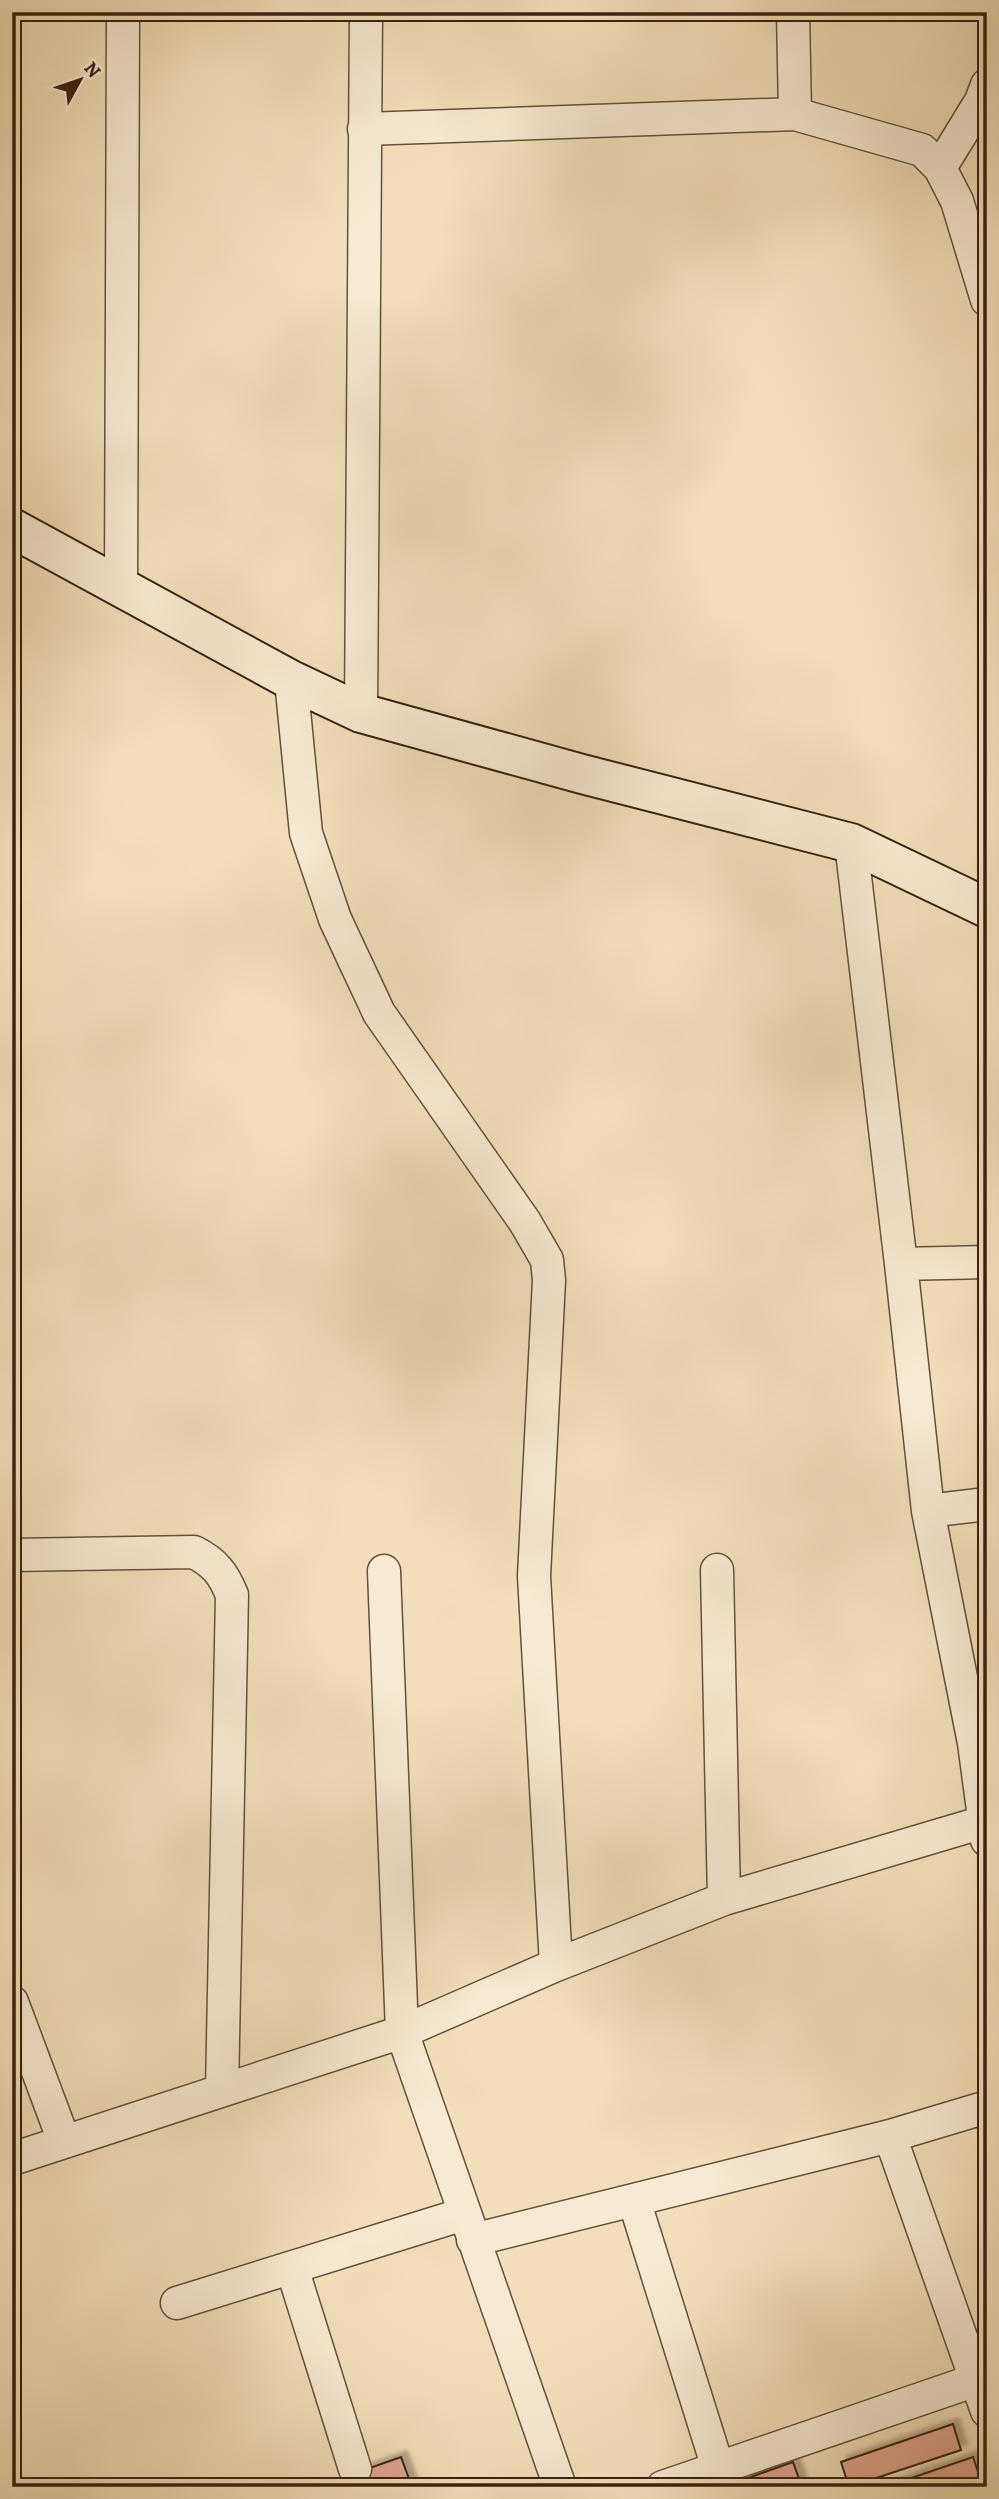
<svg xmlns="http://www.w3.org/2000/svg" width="999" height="2499" font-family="Alegreya,serif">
<defs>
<filter id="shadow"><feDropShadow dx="6" dy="-6" stdDeviation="2" flood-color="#0004"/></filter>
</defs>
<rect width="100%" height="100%" fill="#f2dfb9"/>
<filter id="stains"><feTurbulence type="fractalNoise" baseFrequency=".00286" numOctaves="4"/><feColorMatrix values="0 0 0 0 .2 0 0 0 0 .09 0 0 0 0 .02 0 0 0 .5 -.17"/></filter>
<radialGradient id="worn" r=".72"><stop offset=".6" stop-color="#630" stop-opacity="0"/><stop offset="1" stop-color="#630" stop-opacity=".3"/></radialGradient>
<!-- building -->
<path fill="#e0a58e" stroke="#382112" stroke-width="2" filter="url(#shadow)" d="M953 2424 961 2450 849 2487 841 2462Z
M401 2457 412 2487H370L364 2470Z
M973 2457 982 2484 972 2487H885Z
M793 2462 802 2487H748L745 2479Z"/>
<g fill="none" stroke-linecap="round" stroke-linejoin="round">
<!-- street casing -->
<g stroke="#66503c" stroke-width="35">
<path id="street" d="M793 12 795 114
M364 129 795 114 922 150 940 168 957 201 987 300
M940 168 981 101 987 85
M121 589 123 12
M291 680 306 833 335 919 379 1013 525 1222 547 1260 549 1280 534 1576 556 1965
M361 713 366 12
M851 843 901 1264 928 1511 974 1743 987 1840
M901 1264 987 1262
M928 1511 987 1504
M12 1555 194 1552C215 1563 223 1573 232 1595L222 2090
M717 1570 724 1899
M384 1571 402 2032 560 2487
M12 2002 64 2141
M890 2136 987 2411
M12 2159 402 2032 556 1965 724 1899 987 1821
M634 2200 718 2468
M473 2240 890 2136 987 2107
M292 2268 355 2469
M177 2303 464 2214
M663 2487 976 2380"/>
</g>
<!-- secondary casing -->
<g stroke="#382112" stroke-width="42">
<path id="secondary" d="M12 528 291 680 361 713 582 774 851 843 987 908"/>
</g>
<!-- street -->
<use href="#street" stroke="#f7ead2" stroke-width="32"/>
<!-- secondary -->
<use href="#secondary" stroke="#f7ead2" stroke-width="38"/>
</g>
<!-- margin -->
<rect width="999" height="2499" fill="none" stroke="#f2dfb9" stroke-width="42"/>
<rect x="14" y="14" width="971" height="2471" fill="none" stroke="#382112" stroke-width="3.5"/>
<rect x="21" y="21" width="957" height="2457" fill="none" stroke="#382112" stroke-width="2"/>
<!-- north arrow -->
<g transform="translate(80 80) rotate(50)" stroke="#f7ead2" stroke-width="5" paint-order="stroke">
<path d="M0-5L12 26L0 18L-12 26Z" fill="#382112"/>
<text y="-10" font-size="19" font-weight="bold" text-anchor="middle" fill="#382112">N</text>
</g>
<rect width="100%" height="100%" filter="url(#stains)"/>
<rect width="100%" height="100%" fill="url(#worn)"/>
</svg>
